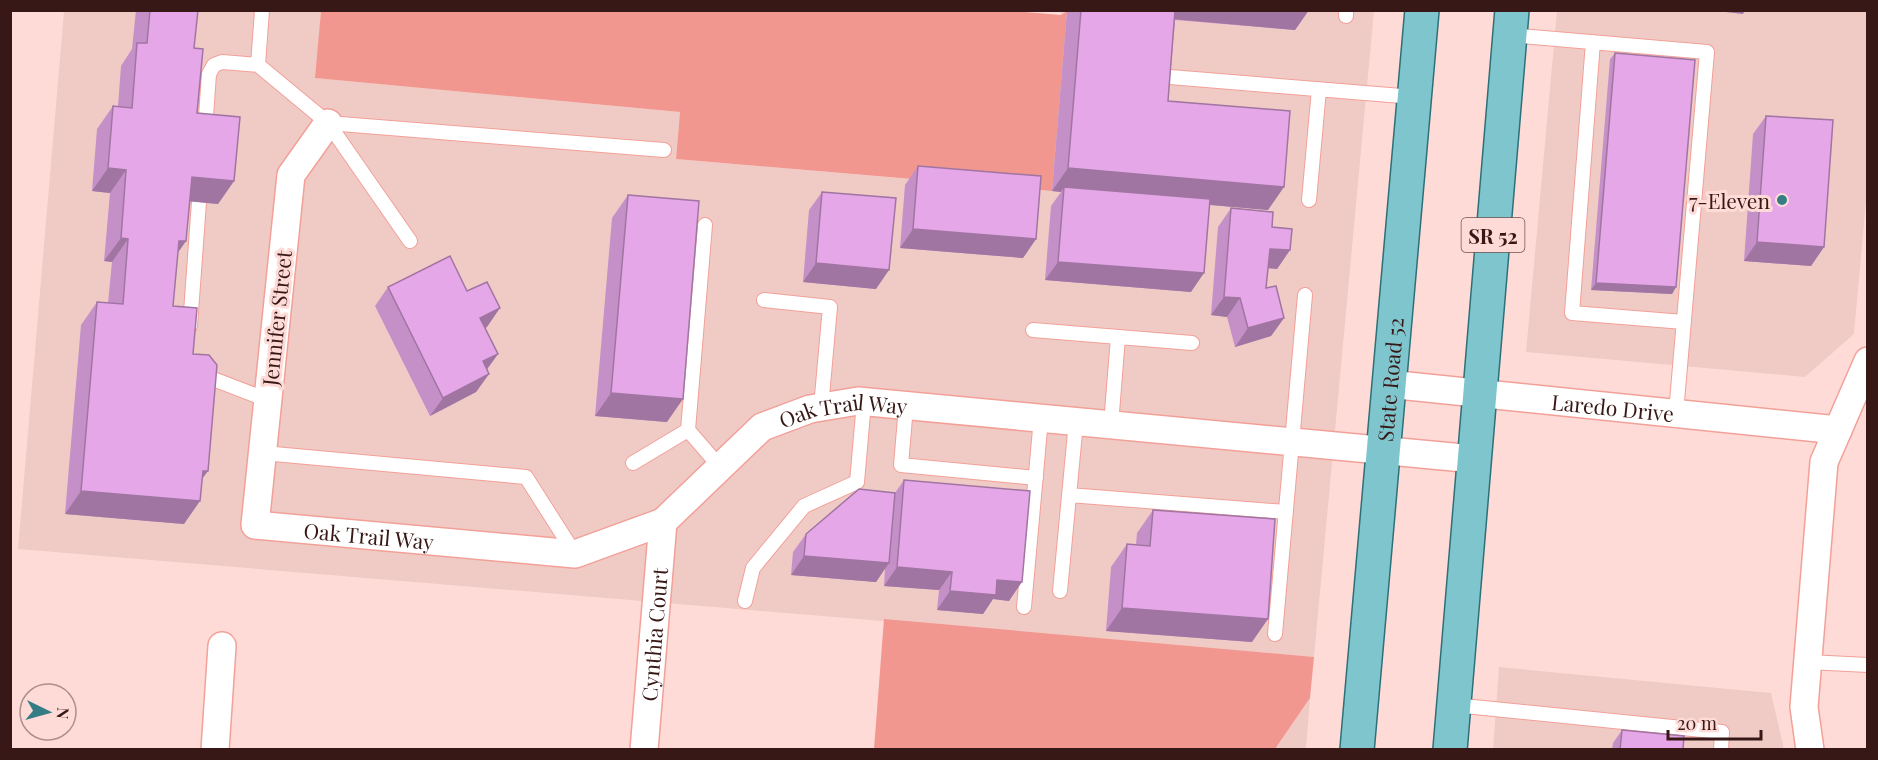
<svg xmlns="http://www.w3.org/2000/svg" width="1878" height="760" font-family="'Playfair Display',serif">
<rect width="100%" height="100%" fill="#ffdbd8"/>
<!-- built -->
<path fill="#f0cbc6" d="M64 11H321L316 78 680 112 676 159 1051 191 1067 11 1061 15V11H1374L1314 657 18 549Z
M1557 11H1867L1868 180 1854 334 1805 377 1526 352Z
M1499 667 1771 693 1784 749 1493 750Z
M1310 698 1306 749H1275Z"/>
<!-- forest -->
<path fill="#f2978f" d="M1001 10 1061 15 1067 11 1052 191 676 159 680 112 315 78 321 11Z
M884 619 1314 657 1310 698 1275 749H874Z"/>
<g fill="none" stroke-linecap="round" stroke-linejoin="round">
<!-- lane casing -->
<g stroke="#f2a098" stroke-width="16">
<path id="lane" d="M1346 16V10
M1510 35 1707 52 1676 413
M1593 42 1572 313 1684 322
M258 65 262 10
M1170 77 1414 97
M328 123 664 150
M205 130 209 74 214 65 222 62 258 65 328 123 410 241
M1309 200 1319 89
M705 225 688 430 720 467
M764 300 830 307 821 407
M190 326 199 202
M1033 330 1192 343
M200 374 268 400
M906 406 901 465 1036 478
M1111 425 1118 337
M263 453 526 477 575 554
M633 463 688 430
M1069 495 1286 512
M1060 591 1076 422
M745 601 753 568 804 506 857 482 864 402
M1024 607 1041 418
M1275 634 1305 295
M1808 662 1868 665
M1454 705 1722 732 1721 750"/>
</g>
<!-- street casing -->
<g stroke="#f2a098" stroke-width="30">
<g id="street">
<path id="s1" d="M328 123 291 175 255 525 575 554 663 522 762 427 810 409 858 401 1474 459"/>
<path id="s2" d="M1388 384 1838 430"/>
<path d="M215 750 222 646"/>
<path id="s3" d="M644 750 663 522"/>
<path d="M1810 750 1804 707 1824 462 1868 361"/>
</g>
</g>
<!-- primary casing -->
<g stroke="#2e7077" stroke-width="36">
<g id="primary">
<path id="s4" d="M1357 750 1422 10"/>
<path d="M1450 750 1512 10"/>
</g>
</g>
<!-- lane -->
<use href="#lane" stroke="#fff" stroke-width="14"/>
<!-- street -->
<use href="#street" stroke="#fff" stroke-width="27"/>
<!-- primary -->
<use href="#primary" stroke="#7fc5cd" stroke-width="33"/>
</g>
<!-- wall -->
<path fill="#c590c7" d="M136 10H198L194 48 197 113 234 181 218 204 189 201 186 241 178 252 173 306 193 354 202 479 184 524 65 514 81 325 97 302 108 303 112 262 104 261 110 193 92 191 97 129 113 106H118L121 66 132 49Z
M1067 10H1309L1295 30 1175 20 1168 101 1268 210 1210 205 1191 292 1045 280 1051 206 1061 192 1052 191Z
M1615 53 1676 287 1672 294 1591 290 1610 59Z
M1766 116 1824 247 1811 266 1744 261 1753 134Z
M918 166 1036 239 1023 258 900 248 905 185Z
M822 192 876 289 803 282 809 210Z
M628 195 667 422 595 416 612 218Z
M1231 208 1272 227 1290 250 1277 269 1268 268 1266 288 1284 318 1271 336 1235 347 1227 317 1211 315 1218 227Z
M388 287 467 291 487 327 485 328 498 354 487 369 489 374 476 392 430 416 375 306Z
M904 480 1009 601 993 599 983 614 937 610 939 590 884 586 885 568 876 582 791 575 793 552 806 534 895 493Z
M1153 510 1252 642 1106 631 1111 567 1127 544H1136L1137 533Z
M1622 730 1683 750H1612L1613 743Z"/>
<!-- shaded-wall -->
<path fill="#a075a2" d="M1166 10H1309L1295 30 1161 18Z
M1708 10H1745L1743 14Z
M108 168 126 170 110 193 92 191Z
M1068 168 1284 187 1268 210 1064 192V187L1061 192 1052 191Z
M192 177 234 181 218 204 175 200Z
M913 229 1036 239 1023 258 900 248Z
M121 238 128 239 112 262 104 261Z
M179 241H186L170 264Z
M1757 242 1824 247 1811 266 1744 261Z
M1270 249 1290 250 1277 269 1257 267Z
M1058 262 1204 273 1191 292 1045 280Z
M816 263 889 270 876 289 803 282Z
M1596 283 1676 287 1672 294 1591 290Z
M1224 297 1240 298 1227 317 1211 315Z
M500 308 487 327 467 337 480 318Z
M1284 318 1271 336 1235 347 1248 328Z
M498 354 485 372 483 361Z
M489 374 476 392 430 416 443 398Z
M611 393 683 399 667 422 595 416Z
M203 471H208L191 494Z
M81 491 200 501 184 524 65 514Z
M804 556 889 563 876 582 791 575Z
M897 567 952 572 939 590 884 586Z
M997 580 1022 582 1009 601 993 599 983 614 937 610 950 591Z
M1122 608 1268 619 1252 642 1106 631Z"/>
<!-- building -->
<path fill="#e5a7e7" stroke="#a075a2" stroke-width="1.5" d="M150 10H198L194 48 203 49 197 113 240 117 234 181 192 177 186 241H179L173 306 197 308 193 354 209 355 217 365 208 471H203L200 501 81 491 97 302 123 304 128 239 121 238 126 170 108 168 113 106 132 108 137 43H147Z
M1081 10H1175L1168 101 1290 111 1284 187 1068 168Z
M1615 53 1695 60 1676 287 1596 283Z
M1766 116 1833 120 1824 247 1757 242Z
M918 166 1041 176 1036 239 913 229Z
M1064 187 1210 199 1204 273 1058 262Z
M822 192 896 198 889 270 816 263Z
M628 195 699 201 683 399 611 393Z
M1231 208 1273 212 1272 227 1292 229 1290 250 1270 249 1266 288 1276 286 1284 318 1248 328 1240 298 1224 297Z
M450 256 467 291 487 282 500 308 480 318 498 354 483 361 489 374 443 398 388 287Z
M904 480 1030 491 1022 582 997 580 996 595 950 591 952 572 897 567Z
M859 489 895 493 889 563 804 556 806 534Z
M1153 510 1275 519 1268 619 1122 608 1127 544 1150 546Z
M1622 730 1684 736 1683 750H1620Z"/>
<!-- markers -->
<circle fill="#357d85" stroke="#ffdbd8" stroke-width="2" cx="1782" cy="200" r="6"/>
<g text-anchor="middle" dominant-baseline="central" stroke-width="6" stroke-linejoin="round" paint-order="stroke">
<!-- shield labels -->
<rect fill="#ffdbd8" stroke="#735250" stroke-width="1.5" x="1461.5" y="218" width="63" height="34" rx="4.5"/>
<g font-size="20" font-weight="bold" fill="#371816">
<text x="1493" y="235">SR 52</text>
</g>
<!-- poi labels -->
<g font-size="21" fill="#371816" stroke="#ffdbd8" text-anchor="end">
<text x="1770" y="200">7-Eleven</text>
</g>
<!-- street labels -->
<g font-size="21" fill="#371816" stroke="#ffdbd8">
<text transform="translate(276 318) rotate(-84)">Jennifer Street</text>
<text stroke="none"><textPath href="#s4" startOffset="372">State Road 52</textPath></text>
<text stroke="none"><textPath href="#s2" startOffset="226">Laredo Drive</textPath></text>
<text stroke="none"><textPath href="#s1" startOffset="1052">Oak Trail Way</textPath></text>
<text stroke="none"><textPath href="#s1" startOffset="530">Oak Trail Way</textPath></text>
<text stroke="none"><textPath href="#s3" startOffset="116">Cynthia Court</textPath></text>
</g>
</g>
<!-- border -->
<rect width="1878" height="760" fill="none" stroke="#371816" stroke-width="24"/>
<!-- north arrow -->
<g transform="translate(48 712) rotate(95)"><circle r="28" fill="#ffdbd8" stroke="#af8d8a" stroke-width="1.5"/>
<path d="M0-4.5L10 22L0 15L-10 22Z" fill="#357d85"/>
<text y="-9" font-size="16" font-weight="bold" text-anchor="middle" fill="#371816">N</text>
</g>
<!-- scale -->
<path d="M1668 730v9h93v-9" fill="none" stroke="#371816" stroke-width="3"/>
<text x="1677" y="730" font-size="18" fill="#371816" stroke="#ffdbd8" stroke-width="4.5" paint-order="stroke">20 m</text>
</svg>
